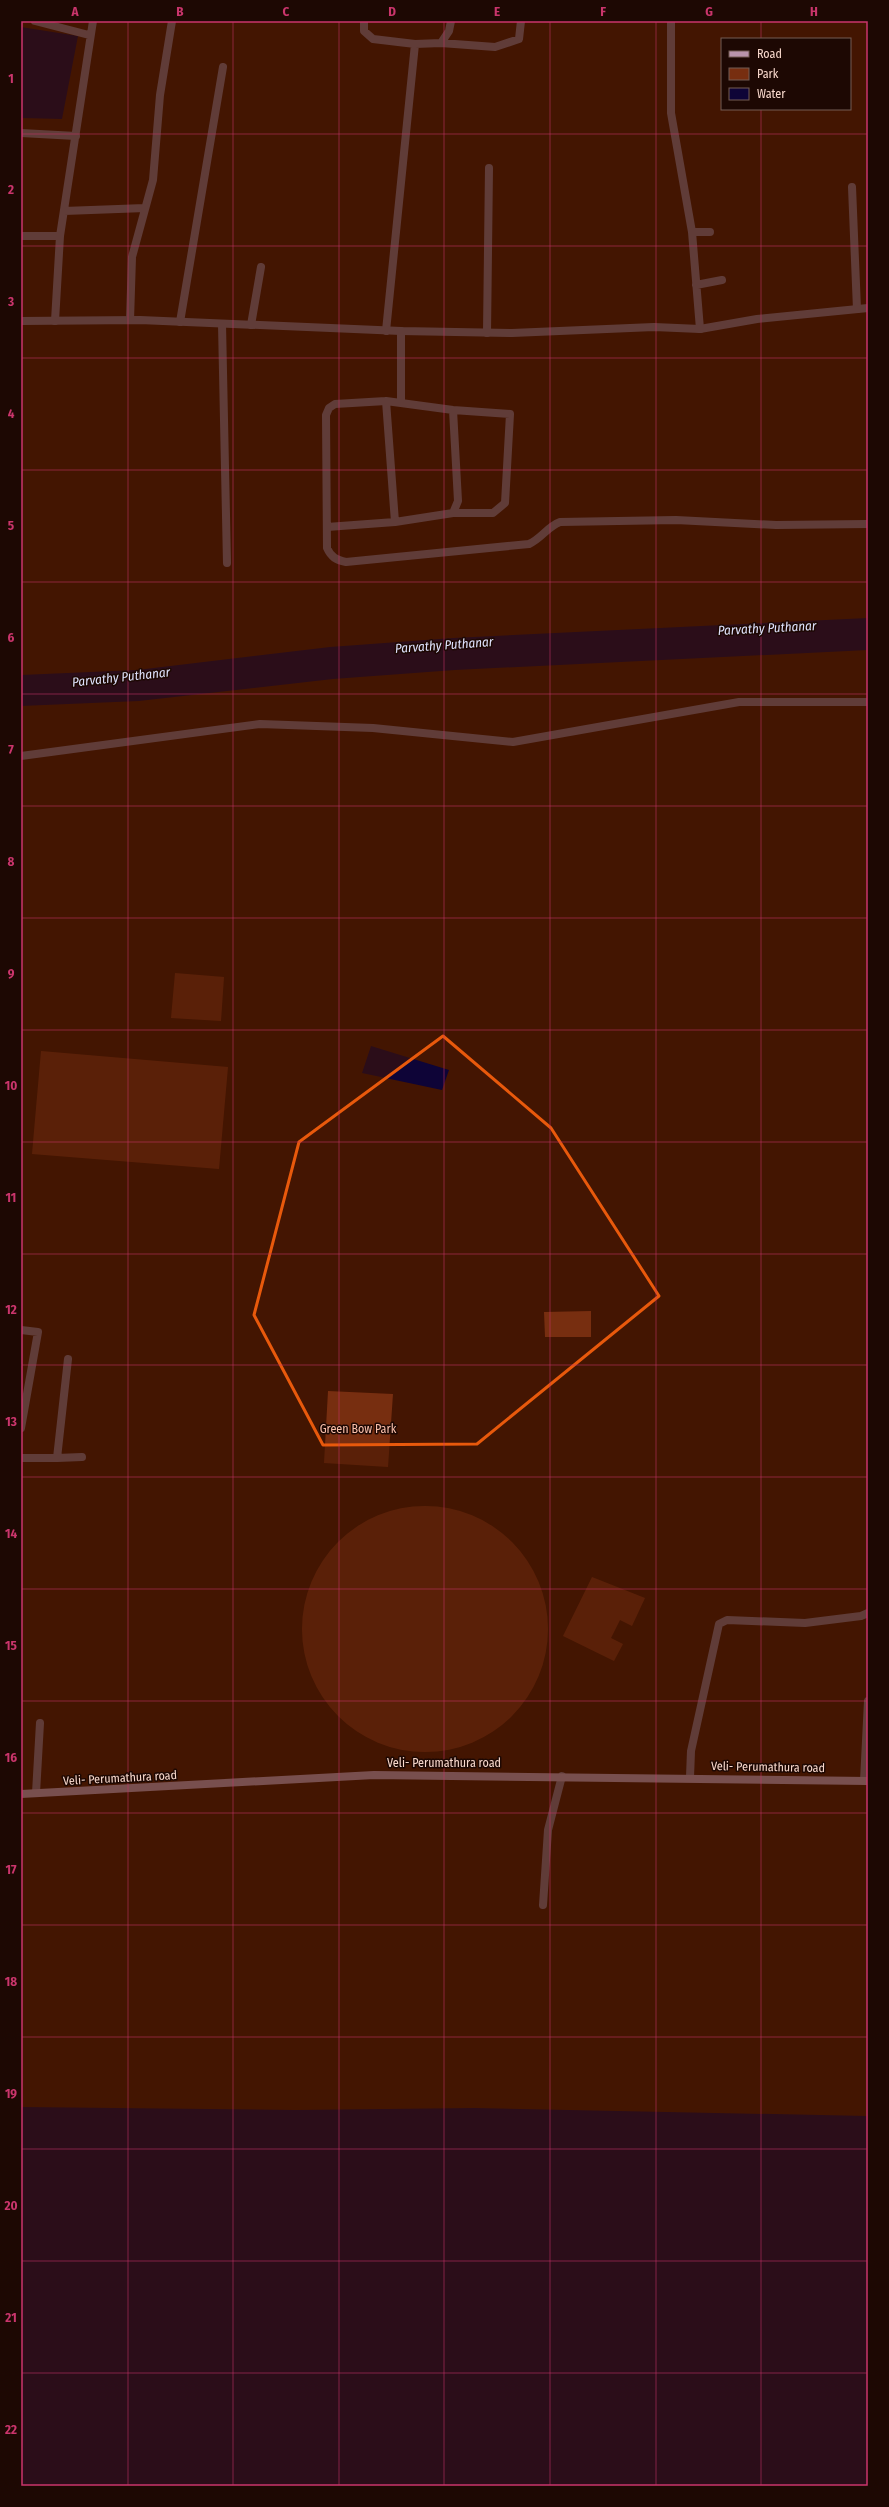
<svg xmlns="http://www.w3.org/2000/svg" width="889" height="2507" font-family="'Fira Sans Condensed',sans-serif">
<rect width="100%" height="100%" fill="#441502"/>
<!-- green -->
<path fill="#772e10" d="M175 973 224 977 221 1021 171 1018Z
M41 1051 228 1067 219 1169 32 1154Z
M591 1311V1337H545L544 1312Z
M328 1391 393 1394 388 1467 324 1463Z
M302 1629a123 123 0 1 1 246 0a123 123 0 1 1-246 0Z
M592 1577 645 1598 632 1626 620 1620 611 1638 623 1644 614 1661 563 1636Z"/>
<!-- water -->
<path fill="#0e0437" d="M21 27 78 36 62 119 21 118Z
M868 618V650L455 670 333 679 139 701 21 706V675L137 670 330 647 453 638Z
M371 1046 449 1070 442 1090 362 1073Z
M21 2107 296 2110 475 2108 868 2116V2486H21Z"/>
<g fill="none" stroke-linecap="round" stroke-linejoin="round">
<!-- minor -->
<path stroke="#836c7b" stroke-width="8" d="M35 21 89 35
M364 21V31L373 39 415 44
M671 21V113L692 232 700 329
M441 43 495 47 519 39 521 21
M21 133 76 136
M852 187 857 309
M64 211 145 208
M692 232H710
M21 236H60L55 321
M60 236 93 21
M696 285 722 280
M130 320 132 257 153 180 160 95 172 21
M180 322 223 67
M222 324 227 563
M251 325 261 267
M386 331 415 44 441 43 449 31 451 21
M401 331V402
M487 333 489 168
M386 401 395 522
M453 513H493L505 503 510 414 453 410 386 401 335 404 329 408 326 415 327 548C331 557 336 560 346 562L529 544C542 538 547 527 560 522L676 520 776 525 868 524
M327 527 395 522 453 513 458 501 453 410
M21 756 260 724 373 728 513 742 739 702H868
M21 1330 38 1332 21 1428
M21 1458H57L68 1359
M57 1458 82 1457
M690 1777 691 1751 719 1624 727 1620 805 1623 861 1616 868 1613
M864 1781 868 1701
M36 1793 40 1723
M543 1905 548 1830 562 1776"/>
<!-- tertiary -->
<path stroke="#836c7b" stroke-width="8" d="M21 321 140 320 401 331 512 333 654 327 700 329 757 319 868 308"/>
<!-- secondary -->
<path stroke="#b994ab" stroke-width="8" d="M21 1794 374 1775 868 1781"/>
</g>
<!-- marked area -->
<path d="M0 0H889V2507H0ZM443 1036 551 1128 659 1296 477 1444 323 1445 254 1315 299 1142Z" fill="#441502" fill-opacity=".55" fill-rule="evenodd"/>
<path fill="none" stroke="#e8590c" stroke-width="3" stroke-linejoin="round" d="M443 1036 551 1128 659 1296 477 1444 323 1445 254 1315 299 1142Z"/>
<!-- grid -->
<path fill="none" stroke="#ca356c" stroke-width="1" stroke-opacity="0.55" d="M128 21V2486M233 21V2486M339 21V2486M444 21V2486M550 21V2486M656 21V2486M761 21V39M761 109V2486M21 134H868M21 246H868M21 358H868M21 470H868M21 582H868M21 694H868M21 806H868M21 918H868M21 1030H868M21 1142H868M21 1254H868M21 1365H868M21 1477H868M21 1589H868M21 1701H868M21 1813H868M21 1925H868M21 2037H868M21 2149H868M21 2261H868M21 2373H868"/>
<g text-anchor="middle" dominant-baseline="central" stroke-width="3" stroke-linejoin="round" paint-order="stroke">
<!-- park labels -->
<g font-size="12" fill="#fbc1ac" stroke="#1d0803">
<text x="358" y="1429">Green Bow Park</text>
</g>
<!-- street labels -->
<g font-size="12" fill="#f9d9cd" stroke="#1d0803">
<text x="444" y="1763">Veli- Perumathura road</text>
<text transform="translate(768 1767) rotate(1)">Veli- Perumathura road</text>
<text transform="translate(120 1778) rotate(-3)">Veli- Perumathura road</text>
</g>
<!-- water labels -->
<g font-size="13" font-style="italic" fill="#dee1fb" stroke="#1d0803">
<text transform="translate(767 628) rotate(-3)">Parvathy Puthanar</text>
<text transform="translate(444 645) rotate(-4)">Parvathy Puthanar</text>
<text transform="translate(121 677) rotate(-6)">Parvathy Puthanar</text>
</g>
</g>
<!-- border -->
<rect width="889" height="2507" fill="none" stroke="#1d0803" stroke-width="44"/>
<!-- legend -->
<rect x="721" y="38" width="130" height="72" fill="#1d0803" stroke="#755c54"/>
<rect x="729" y="51" width="20" height="6" fill="#b994ab" stroke="#755c54"/>
<text x="757" y="58" font-size="12" fill="#f9d9cd">Road</text>
<rect x="729" y="68" width="20" height="12" fill="#772e10" stroke="#755c54"/>
<text x="757" y="78" font-size="12" fill="#f9d9cd">Park</text>
<rect x="729" y="88" width="20" height="12" fill="#0e0437" stroke="#755c54"/>
<text x="757" y="98" font-size="12" fill="#f9d9cd">Water</text>
<rect x="22" y="22" width="845" height="2463" fill="none" stroke="#ca356c" stroke-width="1.5"/>
<g font-size="13" text-anchor="middle" font-weight="bold" fill="#ca356c">
<text x="75" y="16">A</text>
<text x="180" y="16">B</text>
<text x="286" y="16">C</text>
<text x="392" y="16">D</text>
<text x="497" y="16">E</text>
<text x="603" y="16">F</text>
<text x="709" y="16">G</text>
<text x="814" y="16">H</text>
<text x="11" y="83">1</text>
<text x="11" y="194">2</text>
<text x="11" y="306">3</text>
<text x="11" y="418">4</text>
<text x="11" y="530">5</text>
<text x="11" y="642">6</text>
<text x="11" y="754">7</text>
<text x="11" y="866">8</text>
<text x="11" y="978">9</text>
<text x="11" y="1090">10</text>
<text x="11" y="1202">11</text>
<text x="11" y="1314">12</text>
<text x="11" y="1426">13</text>
<text x="11" y="1538">14</text>
<text x="11" y="1650">15</text>
<text x="11" y="1762">16</text>
<text x="11" y="1874">17</text>
<text x="11" y="1986">18</text>
<text x="11" y="2098">19</text>
<text x="11" y="2210">20</text>
<text x="11" y="2322">21</text>
<text x="11" y="2434">22</text>
</g>
</svg>
